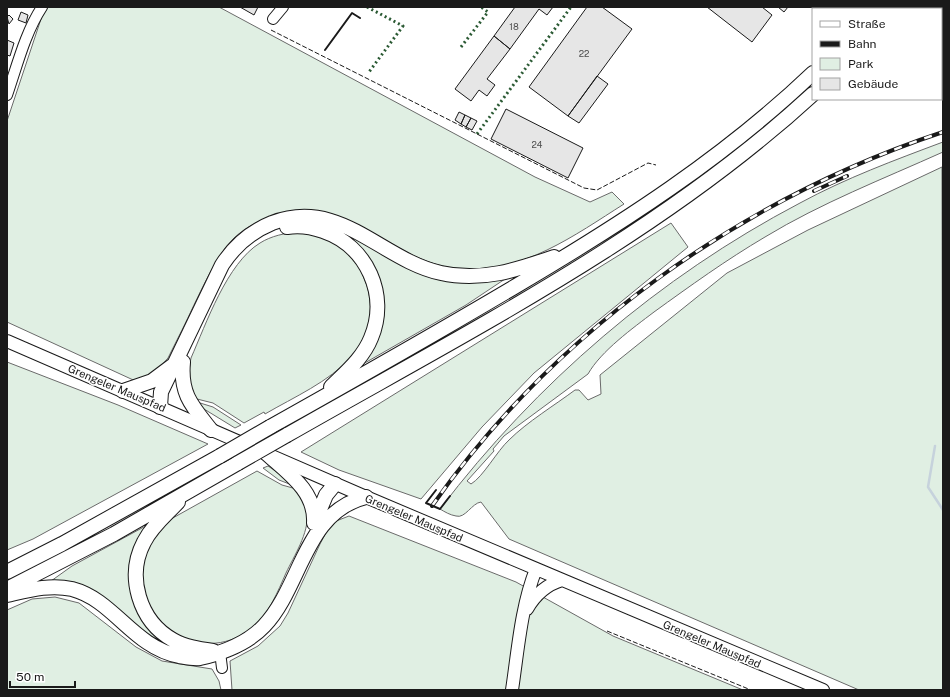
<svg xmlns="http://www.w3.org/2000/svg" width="950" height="697" font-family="'Public Sans',sans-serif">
<rect width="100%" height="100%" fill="#fff"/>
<!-- green -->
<path fill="#e0efe3" stroke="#6a6a6a" d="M48 7H219L535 177 590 202 612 192 624 204C575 235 522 274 461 269 392 264 357 197 281 214 265 217 245 227 233 239 213 259 193 309 179 336 175 343 172 351 168 358 161 367 151 375 142 384L7 322V121L42 16Z
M943 27V87L941 86V28Z
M943 142V152C883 179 821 203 765 237 726 260 690 286 654 312 633 328 601 351 588 374L504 436 493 449 494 451 467 481 471 484C483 477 497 451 509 440 527 422 555 405 575 390H579L588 400 601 394 600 375 727 273 808 230 942 167 943 690H859L509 539 481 502C472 503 465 519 456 516 450 515 445 512 440 509 536 383 659 277 800 203 846 178 895 160 943 142Z
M323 221 422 271 511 275 466 305 356 368 379 289 325 228Z
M671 223 688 247 534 373 482 427 421 499 339 470 301 452Z
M298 232C320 234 345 245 358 264 361 268 362 273 364 278 376 305 371 334 351 357 329 382 294 397 265 414L264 412 244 423 213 403 193 398C189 384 188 372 191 358 206 324 227 263 260 243 271 236 285 233 298 232Z
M7 362 118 405 208 444 33 539 7 550Z
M197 402 213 407 241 425 235 428 204 409Z
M268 466 280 474 292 485 279 480 263 468Z
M257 471 282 485 300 490C302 498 306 506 307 514 309 533 294 556 286 573 278 591 269 614 253 627 185 683 95 583 171 519Z
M349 516 516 582 613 636 743 690H232L230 661 258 646 280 626 288 613 320 544 331 523Z
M153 522 133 587 183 654 137 632 51 581 72 566Z
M55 597 79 603 136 647 162 661 212 669 219 681 221 690H7V610L32 599Z"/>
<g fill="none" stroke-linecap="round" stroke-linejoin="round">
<!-- stream -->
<path stroke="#c6d2dc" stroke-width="2.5" d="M935 446 928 487 943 510"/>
</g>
<!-- building -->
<path fill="#e6e6e6" stroke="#1a1a1a" d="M240 7H258L254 15Z
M515 7H553L547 15 539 9 510 49 494 36Z
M587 7H602L632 29 568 116 529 87Z
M707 7H762L772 15 752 42Z
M778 7H788L784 12Z
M21 12 28 15 26 23 18 20Z
M9 15 13 19 9 24 7 17Z
M494 36 510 49 487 79 495 85 487 96 479 90 471 101 455 89Z
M7 40 14 43 10 56 7 55Z
M597 76 608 84 579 123 568 116Z
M506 109 583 148 568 178 491 139Z
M459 112 465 115 461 124 455 120Z
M465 115 471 118 466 127 461 124Z
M471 118 477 121 472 130 466 127Z"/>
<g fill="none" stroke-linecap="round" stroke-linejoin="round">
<!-- minor casing -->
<g stroke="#1a1a1a" stroke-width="12">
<path id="minor" d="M273 19 283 7
M7 95C17 66 25 33 42 7
M220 652 222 668"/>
</g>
<!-- major casing -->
<g stroke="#1a1a1a" stroke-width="14">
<path id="major" d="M7 341 366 497 823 690
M527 609C535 595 545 585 562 580
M512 690C518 650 521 607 536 569"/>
</g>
<!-- highway casing -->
<g stroke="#1a1a1a" stroke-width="16">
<path id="highway" d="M866 9 867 7
M877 9 879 7
M897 9 899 7
M941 10 943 9
M287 227C299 225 312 227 323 231 367 246 389 295 371 338 363 358 346 372 331 387
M183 362C180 394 192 406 211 430
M123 391 152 381 172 366
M160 407 161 392 222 265C235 245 250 232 272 223 340 197 381 260 441 273 481 282 517 270 554 257
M270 427C352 381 435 334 516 286 621 224 724 158 813 73
M287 435C467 332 660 235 813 94
M266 453C287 472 316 491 314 523
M178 502C166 515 152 526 144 542 126 576 139 621 173 640 185 647 199 649 213 651
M316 519 326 495 335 484
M7 572 62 544 220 456
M7 589 114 534 238 463
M7 595C29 590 50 584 72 589 114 600 133 647 179 656 185 657 193 659 200 658 222 653 248 643 264 626 302 586 304 512 366 497"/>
</g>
<!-- minor -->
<use href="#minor" stroke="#fff" stroke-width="10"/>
<!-- major -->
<use href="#major" stroke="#fff" stroke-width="12"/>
<!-- highway -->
<use href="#highway" stroke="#fff" stroke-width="14"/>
<!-- rail casing -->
<g stroke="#1a1a1a" stroke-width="4">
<path id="rail" d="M814 191 847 176
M432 506C555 331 741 199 943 132"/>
</g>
<!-- rail -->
<use href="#rail" stroke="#fff" stroke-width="2.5" stroke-dasharray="8" stroke-linecap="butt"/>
<!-- highway-bridge casing -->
<g stroke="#1a1a1a" stroke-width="16" stroke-linecap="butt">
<path id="highway-bridge" d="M220 456 270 427
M238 463 287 435"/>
</g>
<!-- highway-bridge -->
<use href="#highway-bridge" stroke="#fff" stroke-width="14"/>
<!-- hedge -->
<path stroke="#2b5a34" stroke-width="3" stroke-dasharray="2 3" stroke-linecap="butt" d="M367 7 403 26 369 72
M461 47 488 12 481 7
M477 134 571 7"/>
<!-- fence -->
<path stroke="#1a1a1a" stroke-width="1" stroke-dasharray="5 2" stroke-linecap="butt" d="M271 30 584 188 597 190 648 163 656 165
M607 631 751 690"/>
<!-- wall -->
<path stroke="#1a1a1a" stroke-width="2" d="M325 50 352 13 360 18
M436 490 426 503 440 509 450 496"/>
</g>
<g text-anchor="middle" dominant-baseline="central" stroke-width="3" stroke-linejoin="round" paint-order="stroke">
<!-- number labels -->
<g font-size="9" fill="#4d4d4d">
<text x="514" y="26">18</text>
<text x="584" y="53">22</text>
<text x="537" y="144">24</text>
</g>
<!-- street labels -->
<g font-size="11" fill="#1a1a1a" stroke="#fff">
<text transform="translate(117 388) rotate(23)">Grengeler Mauspfad</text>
<text transform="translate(414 518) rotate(23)">Grengeler Mauspfad</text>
<text transform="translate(712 644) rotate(23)">Grengeler Mauspfad</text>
</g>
</g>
<!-- border -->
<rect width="950" height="697" fill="none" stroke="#1a1a1a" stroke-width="16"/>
<!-- legend -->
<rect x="812" y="8" width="130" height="92" fill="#ffffff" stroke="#a3a3a3"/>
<rect x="820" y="21" width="20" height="6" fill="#ffffff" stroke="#a3a3a3"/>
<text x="848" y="28" font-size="12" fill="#1a1a1a">Straße</text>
<rect x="820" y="41" width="20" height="6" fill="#1a1a1a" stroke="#a3a3a3"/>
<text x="848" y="48" font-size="12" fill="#1a1a1a">Bahn</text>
<rect x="820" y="58" width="20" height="12" fill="#e0efe3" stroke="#a3a3a3"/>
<text x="848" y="68" font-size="12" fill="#1a1a1a">Park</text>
<rect x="820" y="78" width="20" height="12" fill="#e6e6e6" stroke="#a3a3a3"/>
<text x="848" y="88" font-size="12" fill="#1a1a1a">Gebäude</text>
<!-- scale -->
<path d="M10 681v6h65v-6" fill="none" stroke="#1a1a1a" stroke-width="2"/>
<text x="16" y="681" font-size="12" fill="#1a1a1a" stroke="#ffffff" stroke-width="3" paint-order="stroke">50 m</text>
</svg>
